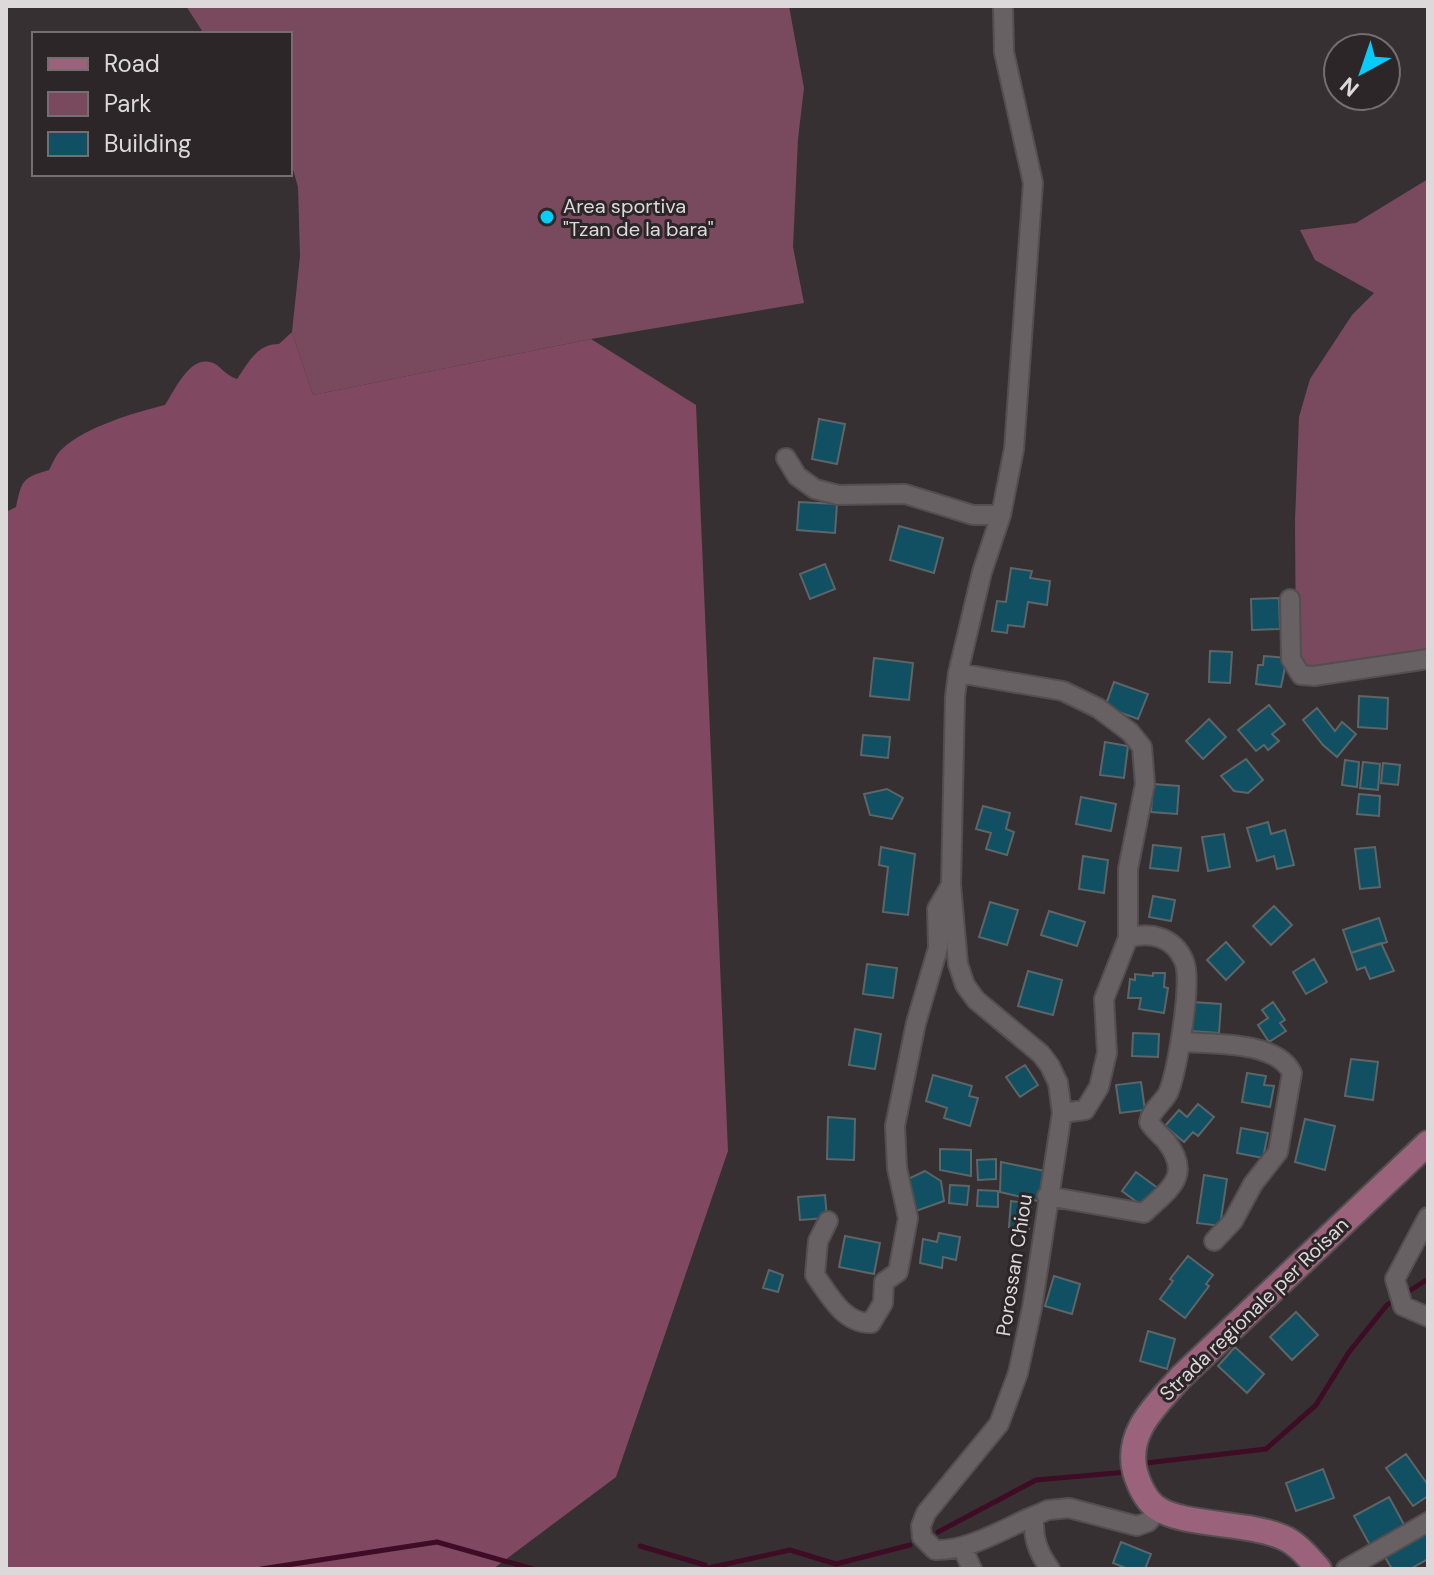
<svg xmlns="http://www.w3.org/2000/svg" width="1434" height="1575" font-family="'DM Sans',sans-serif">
<rect width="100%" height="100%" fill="#363032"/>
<!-- green -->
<path fill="#794a5e" d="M186 6H789L804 88 798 139 793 247 804 303 591 339 313 395 292 332 300 256 298 187 290 159V34H204Z
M1428 179V653L1312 669 1296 658 1295 521 1299 417 1310 379 1352 315 1374 293 1315 260 1300 230 1356 223Z"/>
<!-- forest -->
<path fill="#814861" d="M292 332 313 395 591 339 696 405 728 1151 616 1477 493 1569H6V512L16 507C22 480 22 478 49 470 53 463 56 454 62 449 87 426 134 413 165 405 175 390 189 357 210 362 220 364 223 374 237 379 249 362 257 344 279 344Z"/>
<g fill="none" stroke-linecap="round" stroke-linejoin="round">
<!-- stream -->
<path stroke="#3f0c26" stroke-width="5" d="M1146 1463 1266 1449 1316 1405 1349 1352 1387 1305 1428 1279
M938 1532 1036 1480 1127 1472
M640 1546 705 1565V1568
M261 1569 437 1542 533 1569
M704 1569 790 1550 836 1564 910 1545"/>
</g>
<!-- building -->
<path fill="#115063" stroke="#5d6567" stroke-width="2" d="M819 419 845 424 837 464 812 459Z
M799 502 837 504 835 533 797 530Z
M899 526 943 538 934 573 890 560Z
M825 564 835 589 810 599 800 574Z
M1011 568 1032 571 1030 578 1050 581 1047 605 1028 602 1024 627 1008 625 1007 633 992 631 997 601 1006 602Z
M1279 598 1280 629 1252 630 1251 599Z
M1210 651 1232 652 1230 683 1209 682Z
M1264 656 1287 658 1281 687 1256 684 1258 665H1263Z
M874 658 913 663 909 700 870 696Z
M1114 682 1148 694 1138 719 1105 707Z
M1359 696 1388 698 1387 729 1358 727Z
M1269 705 1285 724 1272 734 1279 741 1268 750 1264 745 1256 751 1238 730Z
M1317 708 1335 731 1342 722 1356 734 1337 757 1323 745 1303 720Z
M1209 719 1226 737 1203 759 1186 741Z
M863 735 890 737 888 758 861 755Z
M1105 742 1128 746 1124 778 1100 775Z
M1246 759 1263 780 1248 793 1234 791 1221 776Z
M1345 760 1359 762 1357 787 1342 785Z
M1363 762 1380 764 1378 790 1360 788Z
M1383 763 1400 765 1398 785 1381 783Z
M1153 784 1179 786 1177 814 1151 812Z
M887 789 903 798 892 819 870 815 864 794Z
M1359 794 1380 796 1379 816 1357 814Z
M1081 797 1116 804 1111 831 1076 824Z
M983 806 1010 813 1006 829 1014 832 1007 855 986 849 991 833 976 829Z
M1268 822 1271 834 1285 830 1294 865 1277 869 1274 856 1257 861 1247 828Z
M1224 834 1230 867 1208 871 1202 837Z
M1153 845 1181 848 1178 871 1150 868Z
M881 847 915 854 908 915 883 912 888 867 879 865Z
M1375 847 1380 887 1360 889 1355 849Z
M1083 856 1108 860 1104 893 1079 889Z
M1153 896 1175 900 1171 921 1149 917Z
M990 902 1018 910 1007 945 979 937Z
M1274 906 1292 925 1271 945 1253 926Z
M1049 911 1085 922 1077 946 1041 935Z
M1379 918 1387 942 1351 953 1343 930Z
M1226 942 1244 962 1226 980 1207 960Z
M1381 943 1394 971 1370 979 1365 967 1357 970 1351 953Z
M1314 959 1327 982 1306 994 1293 972Z
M867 964 897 968 893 998 863 994Z
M1028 971 1062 980 1053 1015 1018 1006Z
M1153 973H1165L1164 987 1168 988 1164 1013 1139 1009 1141 998H1128L1130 979 1135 980V974L1153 976Z
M1193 1002 1221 1004 1219 1033 1191 1031Z
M1273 1002 1285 1020 1280 1023 1286 1031 1269 1042 1258 1025 1268 1018 1262 1010Z
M855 1029 881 1034 875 1069 849 1065Z
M1133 1033 1159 1034 1158 1057 1132 1056Z
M1351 1059 1378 1062 1373 1100 1345 1096Z
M1025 1065 1038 1085 1020 1097 1006 1077Z
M1247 1073 1266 1076 1264 1085 1274 1086 1270 1107 1242 1102Z
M933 1075 972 1086 969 1096 978 1098 970 1126 944 1118 947 1108 926 1101Z
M1141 1082 1145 1110 1120 1113 1116 1085Z
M1198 1104 1214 1117 1198 1136 1193 1132 1184 1142 1165 1126 1179 1110 1187 1117Z
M828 1117 855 1119 854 1160 827 1159Z
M1305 1119 1335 1126 1325 1170 1295 1162Z
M1241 1128 1268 1133 1263 1158 1237 1153Z
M940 1149 971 1150V1176L940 1170Z
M996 1159V1179L978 1180 977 1160Z
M1001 1162 1045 1171 1038 1201 1000 1192Z
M925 1171 941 1181 944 1201 916 1211 908 1179Z
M1136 1172 1159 1189 1145 1208 1122 1191Z
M1204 1175 1227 1179 1220 1226 1197 1223Z
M950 1185 969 1186 967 1205 949 1203Z
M978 1190 998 1191V1207L977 1206Z
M825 1195 827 1218 800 1220 798 1197Z
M1011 1201 1031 1204 1029 1229 1009 1227Z
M939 1233 960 1237 956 1260 943 1257 942 1268 920 1263 923 1239 937 1242Z
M845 1236 880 1243 874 1274 839 1267Z
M1188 1256 1213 1275 1206 1284 1209 1286 1185 1318 1160 1299 1173 1281 1170 1279Z
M769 1270 783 1275 778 1292 763 1288Z
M1054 1276 1080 1284 1072 1314 1045 1306Z
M1296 1312 1318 1335 1292 1360 1270 1337Z
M1148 1331 1175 1339 1167 1369 1140 1361Z
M1235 1347 1264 1374 1247 1393 1218 1366Z
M1406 1454 1428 1485V1496L1413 1506 1386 1468Z
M1323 1469 1334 1498 1296 1511 1286 1483Z
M1389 1497 1407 1530 1372 1549 1354 1516Z
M1428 1526V1559L1410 1569H1392L1382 1552Z
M1121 1542 1151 1554 1145 1569H1128L1113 1563Z"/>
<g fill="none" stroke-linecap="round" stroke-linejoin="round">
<!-- minor casing -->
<g stroke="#534e50" stroke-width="22">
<path id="minor" d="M1003 6 1004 52 1033 183 1014 449 1001 515 982 572 958 673 955 697 951 885 958 964 965 985 976 1000 1041 1054 1050 1066 1058 1083 1062 1113 1032 1308 1018 1373 999 1424 926 1513 921 1526 922 1537 935 1550C969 1551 1003 1529 1034 1516
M786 458 797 476 815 489 838 495 905 494 973 515H1001
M1290 599 1291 659 1301 675 1314 676 1428 659
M958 673 1063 691 1098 708 1130 732 1142 747 1145 784 1128 869V938
M1182 1042C1213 1044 1277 1041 1292 1073L1278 1152 1253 1184 1233 1221 1214 1241
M1047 1196 1144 1213C1169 1189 1193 1176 1166 1141 1160 1134 1153 1129 1149 1122 1151 1109 1164 1103 1169 1091 1177 1069 1193 981 1184 961 1174 937 1150 931 1128 938L1104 999 1107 1053 1099 1087 1085 1110 1062 1113
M1428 1217 1395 1279 1403 1306 1428 1317
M828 1221 818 1241 815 1275C829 1295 844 1324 871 1323L883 1303 884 1282 898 1272 908 1218 897 1168 895 1126 916 1023 938 948 937 909 951 885
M962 1547 972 1569
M1050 1569C1037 1551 1033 1538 1034 1516L1048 1510 1069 1508 1137 1526 1148 1522 1158 1509
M1346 1569 1428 1522"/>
</g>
<!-- major casing -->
<g stroke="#534e50" stroke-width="28">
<path id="major" d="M1319 1569C1308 1557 1297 1543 1282 1537 1248 1522 1183 1526 1157 1508 1145 1500 1139 1485 1135 1472 1125 1431 1157 1405 1181 1377L1428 1143"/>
</g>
<!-- minor -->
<use href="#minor" stroke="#686164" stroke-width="18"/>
<!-- major -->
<use href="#major" stroke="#9a637b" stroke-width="24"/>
</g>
<!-- markers -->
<circle fill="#07cbf9" stroke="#2c2628" stroke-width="3" cx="547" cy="217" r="8"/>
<g text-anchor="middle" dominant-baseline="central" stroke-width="6" stroke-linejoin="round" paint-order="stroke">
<!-- poi labels -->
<g font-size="20" fill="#ddd9db" stroke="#2c2628" text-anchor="start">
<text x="563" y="206">Area sportiva<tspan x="563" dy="23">"Tzan de la bara"</tspan></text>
</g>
<!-- street labels -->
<g font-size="20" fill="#ddd9db" stroke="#2c2628">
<text transform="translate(1014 1265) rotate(-81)">Porossan Chiou</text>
<text transform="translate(1254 1309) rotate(-44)">Strada regionale per Roisan</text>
</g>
</g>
<!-- border -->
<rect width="1434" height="1575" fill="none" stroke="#ddd9db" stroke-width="16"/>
<!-- legend -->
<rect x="32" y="32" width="260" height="144" fill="#2c2628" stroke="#736e70" stroke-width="2"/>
<rect x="48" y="58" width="40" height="12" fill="#9a637b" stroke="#736e70" stroke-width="2"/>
<text x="104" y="72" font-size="24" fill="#ddd9db">Road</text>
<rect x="48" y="92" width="40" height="24" fill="#794a5e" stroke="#736e70" stroke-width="2"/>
<text x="104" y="112" font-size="24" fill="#ddd9db">Park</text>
<rect x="48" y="132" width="40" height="24" fill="#115063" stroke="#736e70" stroke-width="2"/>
<text x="104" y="152" font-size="24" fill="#ddd9db">Building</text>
<!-- north arrow -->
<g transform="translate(1362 72) rotate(220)"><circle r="38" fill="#2c2628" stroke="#736e70" stroke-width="2"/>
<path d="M0-6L14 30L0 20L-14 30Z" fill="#07cbf9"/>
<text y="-12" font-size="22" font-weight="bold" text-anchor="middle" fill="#ddd9db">N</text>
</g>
</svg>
